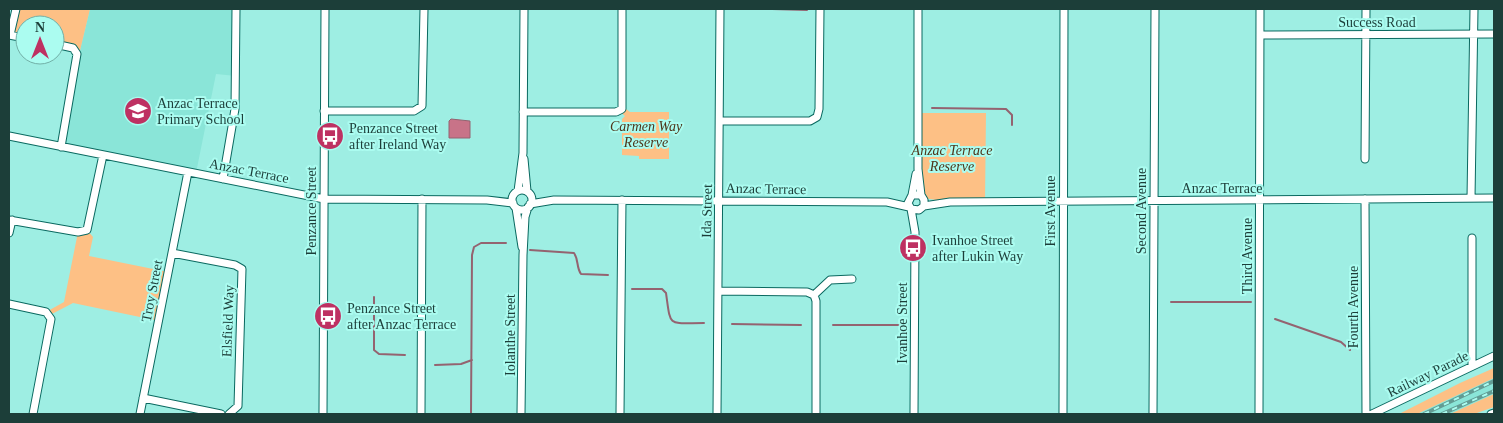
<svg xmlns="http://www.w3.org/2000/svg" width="1503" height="423" font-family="Georgia,serif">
<rect width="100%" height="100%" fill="#9eeee3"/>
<!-- built -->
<path fill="#8ae5d8" d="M90 9H236V76L216 74 196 173 61 147 77 63Z
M1494 378V394L1450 414H1417Z"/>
<!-- green -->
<path fill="#fdc085" d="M16 9H90L77 63 75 51 55 44V25H25V38L10 35Z
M622 106 630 112H669V159H639V156L622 155V119L625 116 619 111Z
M918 113H986L985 202H950L923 198Z
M87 230 93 237 89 256 168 272 159 321 73 303 50 315 46 312 64 302 78 232Z
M1494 368V378L1417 414H1399L1460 383Z
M1494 394V407L1474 414H1450Z"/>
<!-- water -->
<path fill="#c87388" stroke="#946370" d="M451 119 470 121V138H449V121Z"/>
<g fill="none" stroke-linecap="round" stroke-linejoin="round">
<!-- stream -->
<path stroke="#946370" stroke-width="2" d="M772 9 807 10
M932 108 1006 109 1012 115V125
M530 250 574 253C579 260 576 267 581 274L608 275
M632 289H662L666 293C671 328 667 323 704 323
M374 297V350L379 354 405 355
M1171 302H1251
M1275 319 1341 342 1350 350
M732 324 801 325
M833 325H901
M435 365 461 364 472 360
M471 414 472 255 474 247 481 243H506"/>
<!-- minor casing -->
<g stroke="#0a6960" stroke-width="9">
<path id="minor" d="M918 9V169L921 195
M9 35 25 38
M10 35 16 9
M1260 35 1494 34
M55 44 73 48 77 54 61 147
M324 111H414L422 106 424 9
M523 112H616L622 109V9
M721 121H810L817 117 819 109 820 9
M9 136 324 199 487 200 513 203
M524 159 527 191
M1365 159 1366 9
M223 179 235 109 236 9
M512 200a10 10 0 1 1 20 0a10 10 0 1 1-20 0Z
M518 191 523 153 524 9
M912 195 916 174
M1471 198 1474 9
M1365 199 1366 414
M530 204 554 200 887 202 909 207
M924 206 950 202 1494 198
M516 208 522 247
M911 209 919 210 924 206V200L921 195H912L908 203 911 209 915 232 914 414
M9 220 78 232 87 230 103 155
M9 233 12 220
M172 253 235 265 242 269 238 406 229 414
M718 291 807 292 814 295 816 301V414
M814 295 830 280 852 279
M9 304 46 312 51 319 33 414
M1472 366V238
M143 398 221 414
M140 414 188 172
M323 414 325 9
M421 414 422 199
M521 414 523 255 525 217 528 207
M620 414 622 200
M717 414 720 9
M1063 414 1064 9
M1153 414 1155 9
M1259 414 1260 9
M1372 414 1494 356
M1491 414 1494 413"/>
</g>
<!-- minor -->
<use href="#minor" stroke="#fff" stroke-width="7"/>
<!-- rail casing -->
<g stroke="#629c94" stroke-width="4">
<path id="rail" d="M1424 414 1494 381
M1442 414 1494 391"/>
</g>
<!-- rail -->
<use href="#rail" stroke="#abfcf0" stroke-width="2" stroke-dasharray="5.5" stroke-linecap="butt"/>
</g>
<!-- icons -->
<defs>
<g id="school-disc" transform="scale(1.4375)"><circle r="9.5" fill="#be3162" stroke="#abfcf0"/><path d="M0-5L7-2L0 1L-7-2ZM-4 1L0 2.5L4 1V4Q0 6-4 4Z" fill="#fff"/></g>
<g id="bus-disc" transform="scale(1.4375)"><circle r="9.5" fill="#be3162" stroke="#abfcf0"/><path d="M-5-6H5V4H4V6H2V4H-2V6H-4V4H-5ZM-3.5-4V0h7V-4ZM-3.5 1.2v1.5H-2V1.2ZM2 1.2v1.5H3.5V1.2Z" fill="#fff"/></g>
</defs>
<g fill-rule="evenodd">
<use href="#school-disc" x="138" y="111"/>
<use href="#bus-disc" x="330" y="136"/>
<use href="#bus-disc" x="913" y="248"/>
<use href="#bus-disc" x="328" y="316"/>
</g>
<g text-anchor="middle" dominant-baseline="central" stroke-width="4" stroke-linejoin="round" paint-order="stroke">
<!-- street labels -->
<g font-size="14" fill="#1c3e39" stroke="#abfcf0">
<text x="1377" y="22">Success Road</text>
<text transform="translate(249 171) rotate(11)">Anzac Terrace</text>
<text x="1222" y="188">Anzac Terrace</text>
<text transform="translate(766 189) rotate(1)">Anzac Terrace</text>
<text transform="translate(311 211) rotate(-90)">Penzance Street</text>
<text transform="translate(707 211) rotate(-89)">Ida Street</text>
<text transform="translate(1050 211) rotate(-90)">First Avenue</text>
<text transform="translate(1141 211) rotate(-90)">Second Avenue</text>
<text transform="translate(1247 256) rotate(-90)">Third Avenue</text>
<text transform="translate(152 291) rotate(-79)">Troy Street</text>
<text transform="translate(1353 307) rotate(-90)">Fourth Avenue</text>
<text transform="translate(228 321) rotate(-88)">Elsfield Way</text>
<text transform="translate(902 323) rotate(-90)">Ivanhoe Street</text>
<text transform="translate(510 335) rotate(-90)">Iolanthe Street</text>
<text transform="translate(1428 374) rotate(-26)">Railway Parade</text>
</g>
<!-- poi labels -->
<g font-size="14" fill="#1c3e39" stroke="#abfcf0" text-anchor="start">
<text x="157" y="103">Anzac Terrace<tspan x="157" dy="16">Primary School</tspan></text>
<text x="349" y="128">Penzance Street<tspan x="349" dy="16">after Ireland Way</tspan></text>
<text x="932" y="240">Ivanhoe Street<tspan x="932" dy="16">after Lukin Way</tspan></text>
<text x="347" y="308">Penzance Street<tspan x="347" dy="16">after Anzac Terrace</tspan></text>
</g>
<!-- park labels -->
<g font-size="14" font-style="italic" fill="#4e3419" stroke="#abfcf0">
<text x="646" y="126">Carmen Way<tspan x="646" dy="16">Reserve</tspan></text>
<text x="952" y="150">Anzac Terrace<tspan x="952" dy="16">Reserve</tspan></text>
</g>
</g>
<!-- border -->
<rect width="1503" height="423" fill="none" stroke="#1c3e39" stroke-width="20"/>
<!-- north arrow -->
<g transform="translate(40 40)"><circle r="24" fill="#abfcf0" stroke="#72b0a7"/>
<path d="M0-4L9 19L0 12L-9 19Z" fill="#be3162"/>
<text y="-8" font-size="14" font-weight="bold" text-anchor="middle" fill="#1c3e39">N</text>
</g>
</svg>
